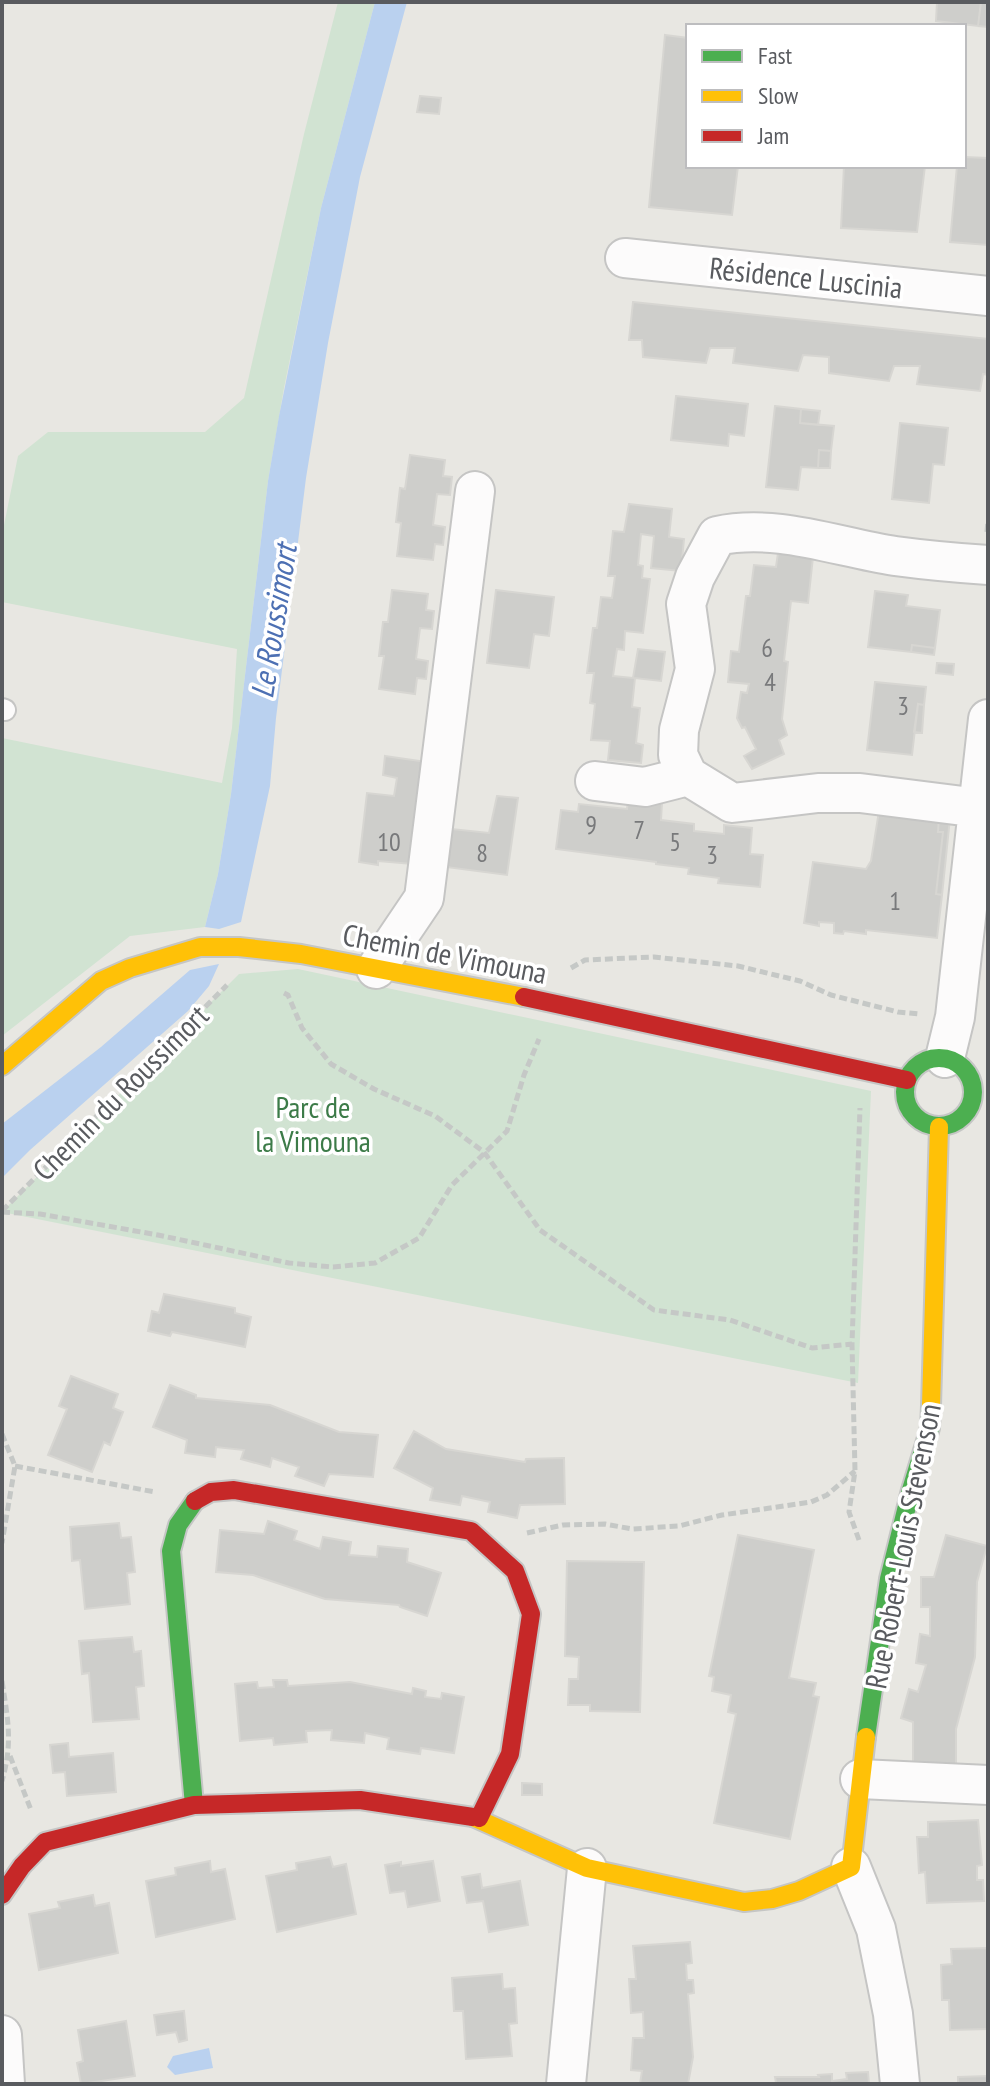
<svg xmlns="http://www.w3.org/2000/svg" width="990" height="2086" font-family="'PT Sans Narrow',sans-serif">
<rect width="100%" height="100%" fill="#e8e7e2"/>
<!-- green -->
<path fill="#d1e3d2" d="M338 2H375L321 208 284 388 268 481 231 794 218 874 205 927 130 936 2 1036V738L222 783 232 728 237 649 2 602V535L18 456 48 432H205L244 398 304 134Z
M298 969 871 1091 858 1383 2 1212 239 974Z"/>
<!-- water -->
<path fill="#bad1ef" d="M375 2H407L360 177 328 343 306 478 276 718 270 786 241 922 219 929 205 927 218 874 231 794 268 481 279 416 321 208Z
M219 964 209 986 188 1011 30 1150 2 1178V1124L101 1047 190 970Z
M209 2048 213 2068 175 2075 167 2067 173 2056Z"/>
<!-- building -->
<path fill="#cececb" stroke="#d7d6d2" stroke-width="2" d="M937 2H981L978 26 936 21Z
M981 2H988V27L978 26Z
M665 35 688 38V166H738L732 215 649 207Z
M420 96 441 98 439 114 417 112Z
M964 157 988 158V245L950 242 957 166H964Z
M844 166H925L917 232 841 228Z
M633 302 988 339V375L983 374 980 391 917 384 920 366H894L889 381 829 373V357L803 355 798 371 733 363 735 348H710L706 363 643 357 642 340H629Z
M676 396 748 404 744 436 729 434 728 446 671 440Z
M775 406 801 409 800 423 834 426 831 451 819 450 818 468 801 467 798 490 766 487Z
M801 409 820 411 818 425 800 423Z
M900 423 948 428 944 465 933 464 929 503 892 499Z
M819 450 831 451 830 468H818Z
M410 455 445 460 443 476 452 477 450 495 437 494 433 525 445 527 443 545 435 544 433 560 397 556 401 523 396 522 400 488 405 489Z
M629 504 672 509 669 537 684 539 681 571 651 568 654 536 641 534 638 565 643 566 642 578 650 579 643 633 625 631 624 650 617 649 613 676 633 678 638 649 665 652 661 681 635 678 632 707 640 708 636 743 643 745 641 763 608 760 610 741 591 740 595 704 590 703 594 673H587L593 628H597L601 597 612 598 615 576H608L613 531 624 532Z
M778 553 813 557 808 603 791 601 784 661 788 662 782 719 787 735 779 740 784 754 752 769 744 756 756 749 745 727 742 728 737 718 741 692 747 693 749 684 728 682 731 651 739 652 746 596H750L754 565 776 567Z
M392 590 428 594 426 610 434 611 432 629 420 628 416 659 428 661 426 679 417 678 415 694 379 689 384 656H379L383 622H388Z
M496 590 554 597 549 636 534 634 529 668 487 663Z
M875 591 908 595 906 606 940 610 935 648 912 645 911 652 868 647Z
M912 645 935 648 934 655 911 652Z
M937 663 954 664 953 675 936 673Z
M875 682 926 687 924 705 918 704 912 755 867 750Z
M918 704 924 705 922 733 914 732Z
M385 756 427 762 412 864 378 861V865L359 862 367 793 394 796 397 778 383 775Z
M497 796 518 798 507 875 446 867 452 829 489 833Z
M628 800 662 803 661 820 694 824V831L724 834V825L752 828 750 854 763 855 760 887 718 883 719 878 688 874 689 868 656 864V862L556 849 561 810 578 812 579 804 627 809Z
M879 811 939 817 938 832H943L936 894 942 895 937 938 866 930V934L844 931 843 934 834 933V923L819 922V926L804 923 813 862 866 869 871 861Z
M939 817 950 818 942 895 936 894 943 832H938Z
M164 1294 235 1308V1313L251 1317 245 1347 172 1332 170 1336 148 1331 152 1311 159 1313Z
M71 1376 118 1394 113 1408 123 1412 110 1445 104 1442 92 1472 48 1455 67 1409 59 1406Z
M170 1385 196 1395V1398L270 1405 339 1432 378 1435 373 1477 329 1474 324 1486 295 1476 299 1467 272 1458 270 1467 241 1459 244 1450 216 1447 215 1457 185 1453 187 1440 153 1427Z
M414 1431 446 1449 525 1462 526 1459 564 1458 565 1504 520 1505 517 1518 488 1512 490 1502 462 1496 460 1505 430 1500 433 1488 394 1468Z
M268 1521 297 1531 294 1540 320 1549 323 1537 351 1542 349 1555 377 1557 378 1546 408 1549 407 1562 441 1573 427 1616 400 1607 399 1605 325 1599 253 1575 216 1572 220 1530 264 1534Z
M119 1523 121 1538 131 1537 135 1572 127 1573 130 1604 85 1609 80 1560 72 1561 70 1527Z
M738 1535 814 1550 789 1678 816 1683 813 1696 819 1697 790 1839 714 1823 736 1714 728 1712 731 1695 712 1691 714 1677 709 1676Z
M946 1535 987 1546 977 1582 975 1657 956 1729V1766H913V1722L901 1718 909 1689 918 1692 926 1665 916 1663 920 1634 930 1636V1607H921V1577H934Z
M567 1561 644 1562 640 1712 590 1711V1705H568L569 1679H578L579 1657 565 1656Z
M132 1637 134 1652 141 1651 144 1686 136 1687 139 1719 93 1722 89 1673 82 1674 79 1641Z
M273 1680H287L288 1686 350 1682 412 1694 413 1688 426 1691 425 1697 441 1699 442 1693 464 1697 454 1753 421 1748 420 1754 387 1749 389 1738 365 1733 364 1743 331 1740 332 1730 306 1731 307 1742 274 1745 273 1738 240 1741 235 1684 257 1682 258 1688 274 1687Z
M68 1743 69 1757 113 1753 116 1792 67 1796 65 1772 53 1773 50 1745Z
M522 1783 542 1784V1795H522Z
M978 1820 982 1865 977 1866V1880H983L984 1901 927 1903 925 1872 919 1873 917 1837H928V1822Z
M330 1857 333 1867 346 1864 356 1914 277 1932 266 1876 297 1870 296 1863Z
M210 1861 211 1872 225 1869 235 1919 156 1937 146 1881 176 1875 175 1868Z
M433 1861 440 1901 408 1907 405 1891 390 1893 385 1865 401 1862V1866Z
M480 1874 482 1888 520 1881 528 1925 489 1932 483 1901 467 1903 462 1877Z
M93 1895 95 1906 109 1903 118 1953 39 1970 29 1914 60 1908 58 1902Z
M690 1942 692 1963 686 1964 687 1980H693L694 1993 688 1994 693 2057 688 2084H640L642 2071 631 2070 633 2038H644L643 2012 631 2013 629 1979H636L633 1946Z
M988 1948V2029L950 2030 949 2000H942L941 1965 952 1964 951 1949Z
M502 1974 503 1989 515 1988 517 2023 509 2024 512 2056 466 2059 463 2011H454L452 1978Z
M184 2011 187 2040 179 2042 176 2032 157 2035 154 2015Z
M126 2021 135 2076 81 2084 77 2063 83 2061 78 2030Z
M868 2072 869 2084H762L776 2083 775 2077H819L818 2075 832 2074V2081L847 2079 846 2073Z
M988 2076V2084H958V2077Z"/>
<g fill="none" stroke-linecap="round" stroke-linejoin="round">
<!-- lane casing -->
<g stroke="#c5c5c4" stroke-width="24">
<path id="lane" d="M2 709 5 710"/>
</g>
<!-- street casing -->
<g stroke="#c5c5c4" stroke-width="42">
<path id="street" d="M625 258 988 296
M595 781 645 787 688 776
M979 808 860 793H818L732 803 688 776 678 755 679 730 695 669 686 604 695 577 717 536C776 523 836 547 895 556 925 560 957 563 988 565
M376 969 424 898 475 491
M945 1058 955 1017 988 719
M860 1779 988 1785
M851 1867 876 1929 893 2014 900 2084
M2 2035 5 2084
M566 2084 587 1868"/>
</g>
<!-- fast casing -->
<g stroke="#c5c6c5" stroke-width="22">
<path id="fast" d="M905 1092a34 34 0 1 1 68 0a34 34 0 1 1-68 0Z
M866 1737 889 1579 911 1490 930 1428 931 1406
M194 1805 171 1551 178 1525 195 1501"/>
</g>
<!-- slow casing -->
<g stroke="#c5c6c5" stroke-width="22">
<path id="slow" d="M2 1066 101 981 130 968 200 947H239L301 954 524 997
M931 1406 939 1127
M473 1817 587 1868 744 1902 772 1899 799 1891 851 1867 866 1737"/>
</g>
<!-- jam casing -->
<g stroke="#c5c6c5" stroke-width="22">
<path id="jam" d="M524 997 907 1080
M195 1501 211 1492 234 1490 471 1531 515 1571 531 1614 510 1754 479 1818
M2 1895 22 1866 45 1842 194 1805 360 1800 473 1817"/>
</g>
<!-- path -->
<path stroke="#c5c8c6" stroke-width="5" stroke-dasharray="8 4" stroke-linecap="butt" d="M987 532 988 520
M571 968 585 960 654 957 738 966 800 981 831 995 898 1012 919 1014
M284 993 288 995 302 1028 331 1064 374 1089 435 1116 484 1152 540 1230 654 1310 730 1320 812 1348 852 1344
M2 1211 227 985
M2 1212 40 1214 158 1235 289 1263 333 1267 375 1263 419 1238 452 1185 507 1131 524 1075 539 1039
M2 1434 15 1466 2 1543
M15 1466 155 1492
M527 1533 563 1525 605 1524 632 1529 679 1526 722 1515 811 1502 827 1495 855 1471
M859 1540 849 1512 855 1471 852 1344 860 1108
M2 1681C8 1720 13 1743 2 1781
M10 1756 31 1810"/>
<!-- lane -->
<use href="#lane" stroke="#fcfbfb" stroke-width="20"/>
<!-- street -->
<use href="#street" stroke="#fcfbfb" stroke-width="38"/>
<!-- fast -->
<use href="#fast" stroke="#4caf50" stroke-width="18"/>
<!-- slow -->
<use href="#slow" stroke="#ffc107" stroke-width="18"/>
<!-- jam -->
<use href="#jam" stroke="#c62828" stroke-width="18"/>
</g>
<g text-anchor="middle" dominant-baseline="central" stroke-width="7" stroke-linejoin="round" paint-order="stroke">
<!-- number labels -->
<g font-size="26" fill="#78797b">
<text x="767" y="647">6</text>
<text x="770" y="681">4</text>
<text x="903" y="705">3</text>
<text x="591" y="824">9</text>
<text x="639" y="829">7</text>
<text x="389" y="841">10</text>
<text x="675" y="841">5</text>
<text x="482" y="852">8</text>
<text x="712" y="854">3</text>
<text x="895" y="900">1</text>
</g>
<!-- street labels -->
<g font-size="30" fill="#595b5f" stroke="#fff">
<text transform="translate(806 277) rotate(6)">Résidence Luscinia</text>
<text transform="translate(445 953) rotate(11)">Chemin de Vimouna</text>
<text transform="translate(120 1092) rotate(-45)">Chemin du Roussimort</text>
<text transform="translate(902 1546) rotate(-79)">Rue Robert-Louis Stevenson</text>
</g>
<!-- park labels -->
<g font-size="30" fill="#3c7b48" stroke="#fff">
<text x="313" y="1106">Parc de<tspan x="313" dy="34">la Vimouna</tspan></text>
</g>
<!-- water labels -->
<g font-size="32" font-style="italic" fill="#4d70b3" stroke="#fff">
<text transform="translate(273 621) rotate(-81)">Le Roussimort</text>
</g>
</g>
<!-- border -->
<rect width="990" height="2086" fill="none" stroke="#595b5f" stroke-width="8"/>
<!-- legend -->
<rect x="686" y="24" width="280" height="144" fill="#ffffff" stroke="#bdbdbf" stroke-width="2"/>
<rect x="702" y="50" width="40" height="12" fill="#4caf50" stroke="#bdbdbf" stroke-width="2"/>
<text x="758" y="64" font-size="24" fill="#595b5f">Fast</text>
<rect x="702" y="90" width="40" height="12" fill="#ffc107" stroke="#bdbdbf" stroke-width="2"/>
<text x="758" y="104" font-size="24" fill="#595b5f">Slow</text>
<rect x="702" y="130" width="40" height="12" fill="#c62828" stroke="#bdbdbf" stroke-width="2"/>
<text x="758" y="144" font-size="24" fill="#595b5f">Jam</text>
</svg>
